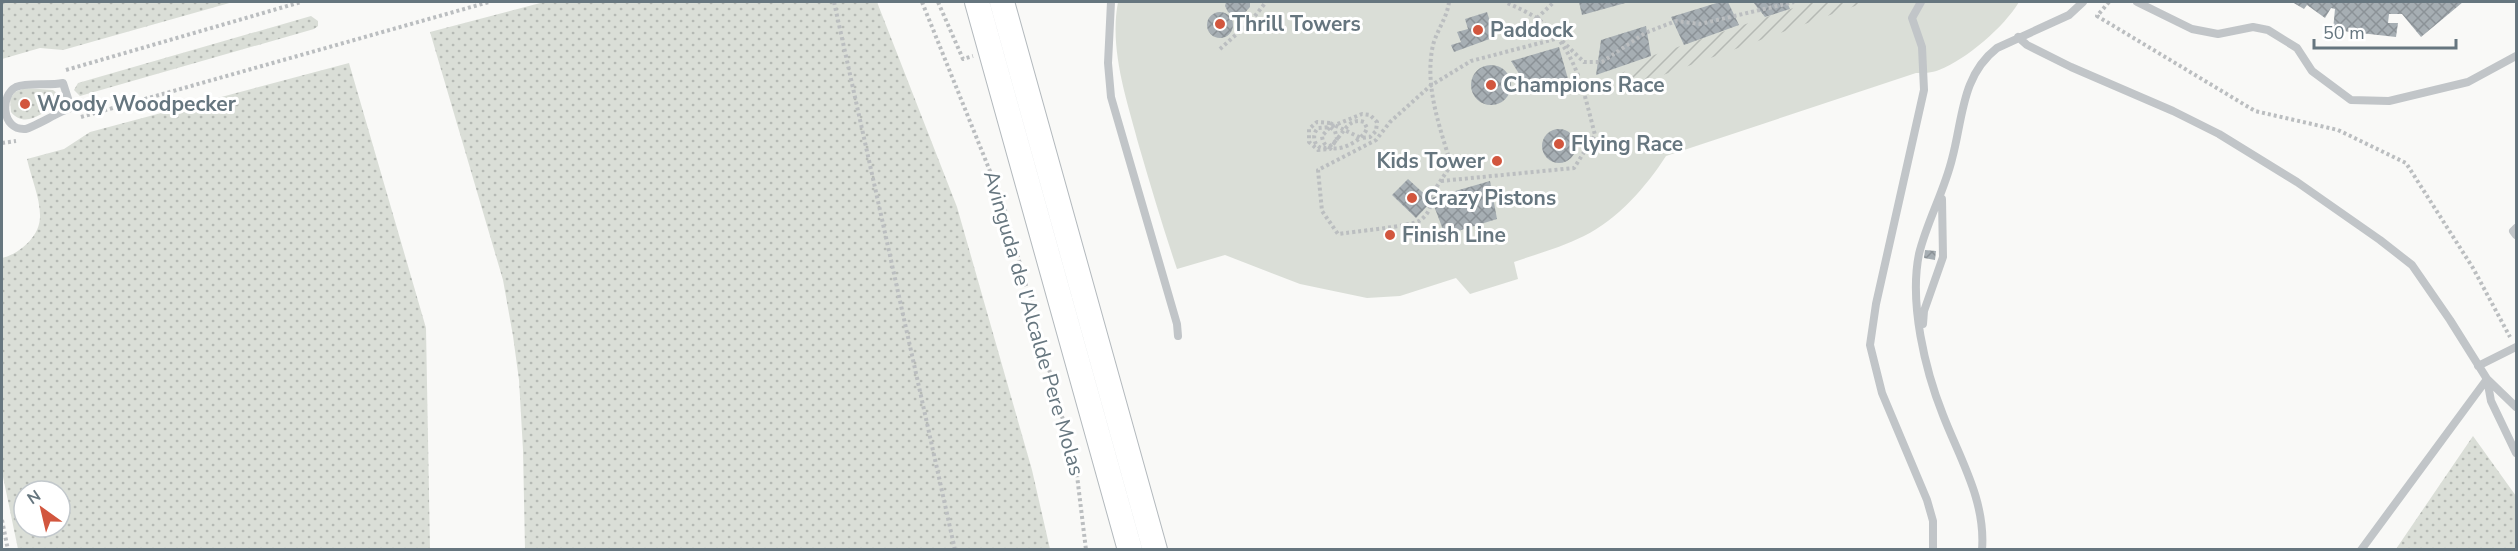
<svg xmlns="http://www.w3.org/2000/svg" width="2518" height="551" font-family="'Nunito Sans',sans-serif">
<defs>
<pattern id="grass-dots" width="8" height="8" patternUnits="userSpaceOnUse" patternTransform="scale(1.5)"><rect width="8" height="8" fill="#daded7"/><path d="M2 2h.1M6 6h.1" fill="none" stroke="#b5b9b4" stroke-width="1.8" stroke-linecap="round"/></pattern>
<pattern id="garden-furrows" width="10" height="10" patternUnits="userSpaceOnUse" patternTransform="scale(1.5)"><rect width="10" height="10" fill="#daded7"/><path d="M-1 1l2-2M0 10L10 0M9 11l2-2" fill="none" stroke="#b5b9b4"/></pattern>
<pattern id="building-cross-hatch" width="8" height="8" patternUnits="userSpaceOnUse" patternTransform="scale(1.5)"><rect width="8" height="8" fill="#a6aeb3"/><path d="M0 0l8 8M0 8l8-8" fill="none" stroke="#8b9297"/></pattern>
</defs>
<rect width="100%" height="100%" fill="#f9f9f7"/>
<!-- grass -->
<path fill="url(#grass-dots)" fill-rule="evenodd" d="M2 2H233L63 50 40 48 2 59Z
M544 2H877L957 207 1032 470 1050 549H525L523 450 519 380 513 336 503 280 430 32Z
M311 16 318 21V26L314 29 80 96 74 90 78 83Z
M349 63 426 328 430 549H18L2 472V258C19 254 41 236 40 215 40 198 31 177 27 159L64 149 90 132ZM24 491H60V527H24Z
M25 88 53 90 58 94 59 100 56 105C42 113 25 129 11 112L10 99 15 92Z
M2473 436 2516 496V549H2396Z"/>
<!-- park -->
<path fill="#daded7" d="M1118 2H2019C2004 27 1967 59 1939 70 1932 73 1923 73 1916 73L1666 156C1646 187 1618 219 1584 236 1562 247 1537 254 1514 262L1518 279 1470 294 1456 278 1400 296 1367 298 1300 284 1225 255 1177 269C1163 228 1151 187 1139 146 1127 100 1109 50 1118 2Z"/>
<!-- garden -->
<path fill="url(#garden-furrows)" d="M1811 2H1866L1638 84 1622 85 1617 76 1651 56Z"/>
<!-- building -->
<path fill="url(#building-cross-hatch)" d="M1226 2H1250V7L1242 16H1235L1228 12 1225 6Z
M1579 2H1629L1582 15Z
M1720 2H1728L1739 25 1684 45 1671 17Z
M1753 2H1787L1790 9 1765 17Z
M2292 2 2343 3 2463 2 2421 37 2402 14H2389L2388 23H2398L2396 37 2333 30 2335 9 2331 8 2325 18 2307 5 2304 9Z
M1487 12 1495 37 1454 52 1451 45 1461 42 1457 32 1468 29 1465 19Z
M1207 25a13 13 0 1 1 26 0a13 13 0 1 1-26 0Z
M1646 26 1651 56 1596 75 1601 40Z
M1559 47 1568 79 1530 91 1511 61Z
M1471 85a20 20 0 1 1 40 0a20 20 0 1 1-40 0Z
M1542 146a17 17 0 1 1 34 0a17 17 0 1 1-34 0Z
M1491 161a6 6 0 1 1 12 0a6 6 0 1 1-12 0Z
M1408 179 1432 201 1416 218 1392 195Z
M1490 181 1497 219 1445 235 1431 198Z
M1925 250 1936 251 1935 260 1924 258Z"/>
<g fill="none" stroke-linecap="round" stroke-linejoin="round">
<!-- secondary casing -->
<g stroke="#b3b9bd" stroke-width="26">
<path id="secondary" d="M977 2 1130 550
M1002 2 1155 550"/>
</g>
<!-- path -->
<path stroke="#bbbec0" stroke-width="4" stroke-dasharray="3 3" stroke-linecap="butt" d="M834 2 955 550
M922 2 1004 206 1076 467 1086 550
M938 2 963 59 973 56
M1449 2C1447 18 1437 30 1433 45 1424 86 1440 127 1451 165L1430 197C1433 206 1427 216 1419 221 1411 226 1351 232 1338 234L1322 211 1318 170 1376 140 1390 122 1430 86 1471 61 1559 38 1584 62H1602L1645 33 1676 21 1700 24 1794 2
M2109 2 2097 16 2255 111 2338 130 2406 163 2473 268 2510 337
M1537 18 1554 2
M1220 49 1251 21 1266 2
M66 70 301 2
M81 117 489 2
M1330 123 1317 122 1309 129V142L1318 150 1330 149 1337 139 1335 131 1330 127 1318 128C1309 137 1317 154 1330 146 1342 138 1347 116 1364 122L1367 128C1363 143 1324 161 1322 136L1330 127 1362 114 1370 115 1377 122 1376 131 1370 137 1361 138
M2 143 16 141
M1441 181 1574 168 1595 135C1584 93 1576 47 1538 19 1528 12 1516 7 1505 2
M2 520 8 550"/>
<!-- lane -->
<path stroke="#c1c5c8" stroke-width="8" d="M1111 2 1108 63 1111 97 1177 324 1178 336
M1921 2 1912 18 1922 47 1924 90 1876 304 1870 345 1882 393 1927 500 1933 521V550
M2137 2 2192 29 2218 34 2253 27 2268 30 2297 48 2312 71 2351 100 2389 101 2468 82 2516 56
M2018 37 2027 45 2071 67 2173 111 2219 134 2297 182 2380 240 2412 265 2450 320 2487 379 2516 407
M63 83 71 108C60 111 31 129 25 129 1 130 0 95 16 87 28 82 49 86 63 83Z
M2516 228 2513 231 2516 235
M1923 324 1924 311 1943 257 1942 199
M2478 366 2516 347
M2487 379 2491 401 2516 453
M1982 550C1986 501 1960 459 1943 415 1925 370 1909 303 1919 254 1927 221 1944 192 1952 159 1963 119 1961 76 1997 48L2069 15 2083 2
M2361 550 2487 379"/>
<!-- secondary -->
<use href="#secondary" stroke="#fff" stroke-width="24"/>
<!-- path-bridge -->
<path stroke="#bbbec0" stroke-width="4" stroke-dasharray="3 3" stroke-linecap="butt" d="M1330 123 1361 138"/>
</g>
<!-- markers -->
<g fill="#d2563e" stroke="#fff" stroke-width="2">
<circle cx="1220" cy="24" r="6"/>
<circle cx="1478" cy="30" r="6"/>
<circle cx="1491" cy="85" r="6"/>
<circle cx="25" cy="104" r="6"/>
<circle cx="1559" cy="144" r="6"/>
<circle cx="1497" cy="161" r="6"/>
<circle cx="1412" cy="198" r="6"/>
<circle cx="1390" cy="235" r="6"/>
</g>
<g text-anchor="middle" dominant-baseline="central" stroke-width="6" stroke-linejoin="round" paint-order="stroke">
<!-- poi labels -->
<g font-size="21" font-weight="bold" fill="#66767f" stroke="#fff" text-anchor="start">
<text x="1232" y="24">Thrill Towers</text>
<text x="1490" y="30">Paddock</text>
<text x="1503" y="85">Champions Race</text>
<text x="37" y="104">Woody Woodpecker</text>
<text x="1571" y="144">Flying Race</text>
<text x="1485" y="161" text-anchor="end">Kids Tower</text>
<text x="1424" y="198">Crazy Pistons</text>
<text x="1402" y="235">Finish Line</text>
</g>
<!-- street labels -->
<g font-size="21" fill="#66767f" stroke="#fff">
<text transform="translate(1034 323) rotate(74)">Avinguda de l'Alcalde Pere Molas</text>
</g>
</g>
<!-- border -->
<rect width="2518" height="551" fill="none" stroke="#66767f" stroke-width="6"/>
<!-- north arrow -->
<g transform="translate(42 509) rotate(326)"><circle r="28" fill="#ffffff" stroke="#c2c8cc" stroke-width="1.5"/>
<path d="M0-4.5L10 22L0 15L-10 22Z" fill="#d2563e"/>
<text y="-9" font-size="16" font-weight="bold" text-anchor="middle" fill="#66767f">N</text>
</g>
<!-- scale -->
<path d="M2314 39v9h142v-9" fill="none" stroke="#66767f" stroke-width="3"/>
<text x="2323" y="39" font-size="18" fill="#66767f" stroke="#ffffff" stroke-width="4.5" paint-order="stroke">50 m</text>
</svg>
